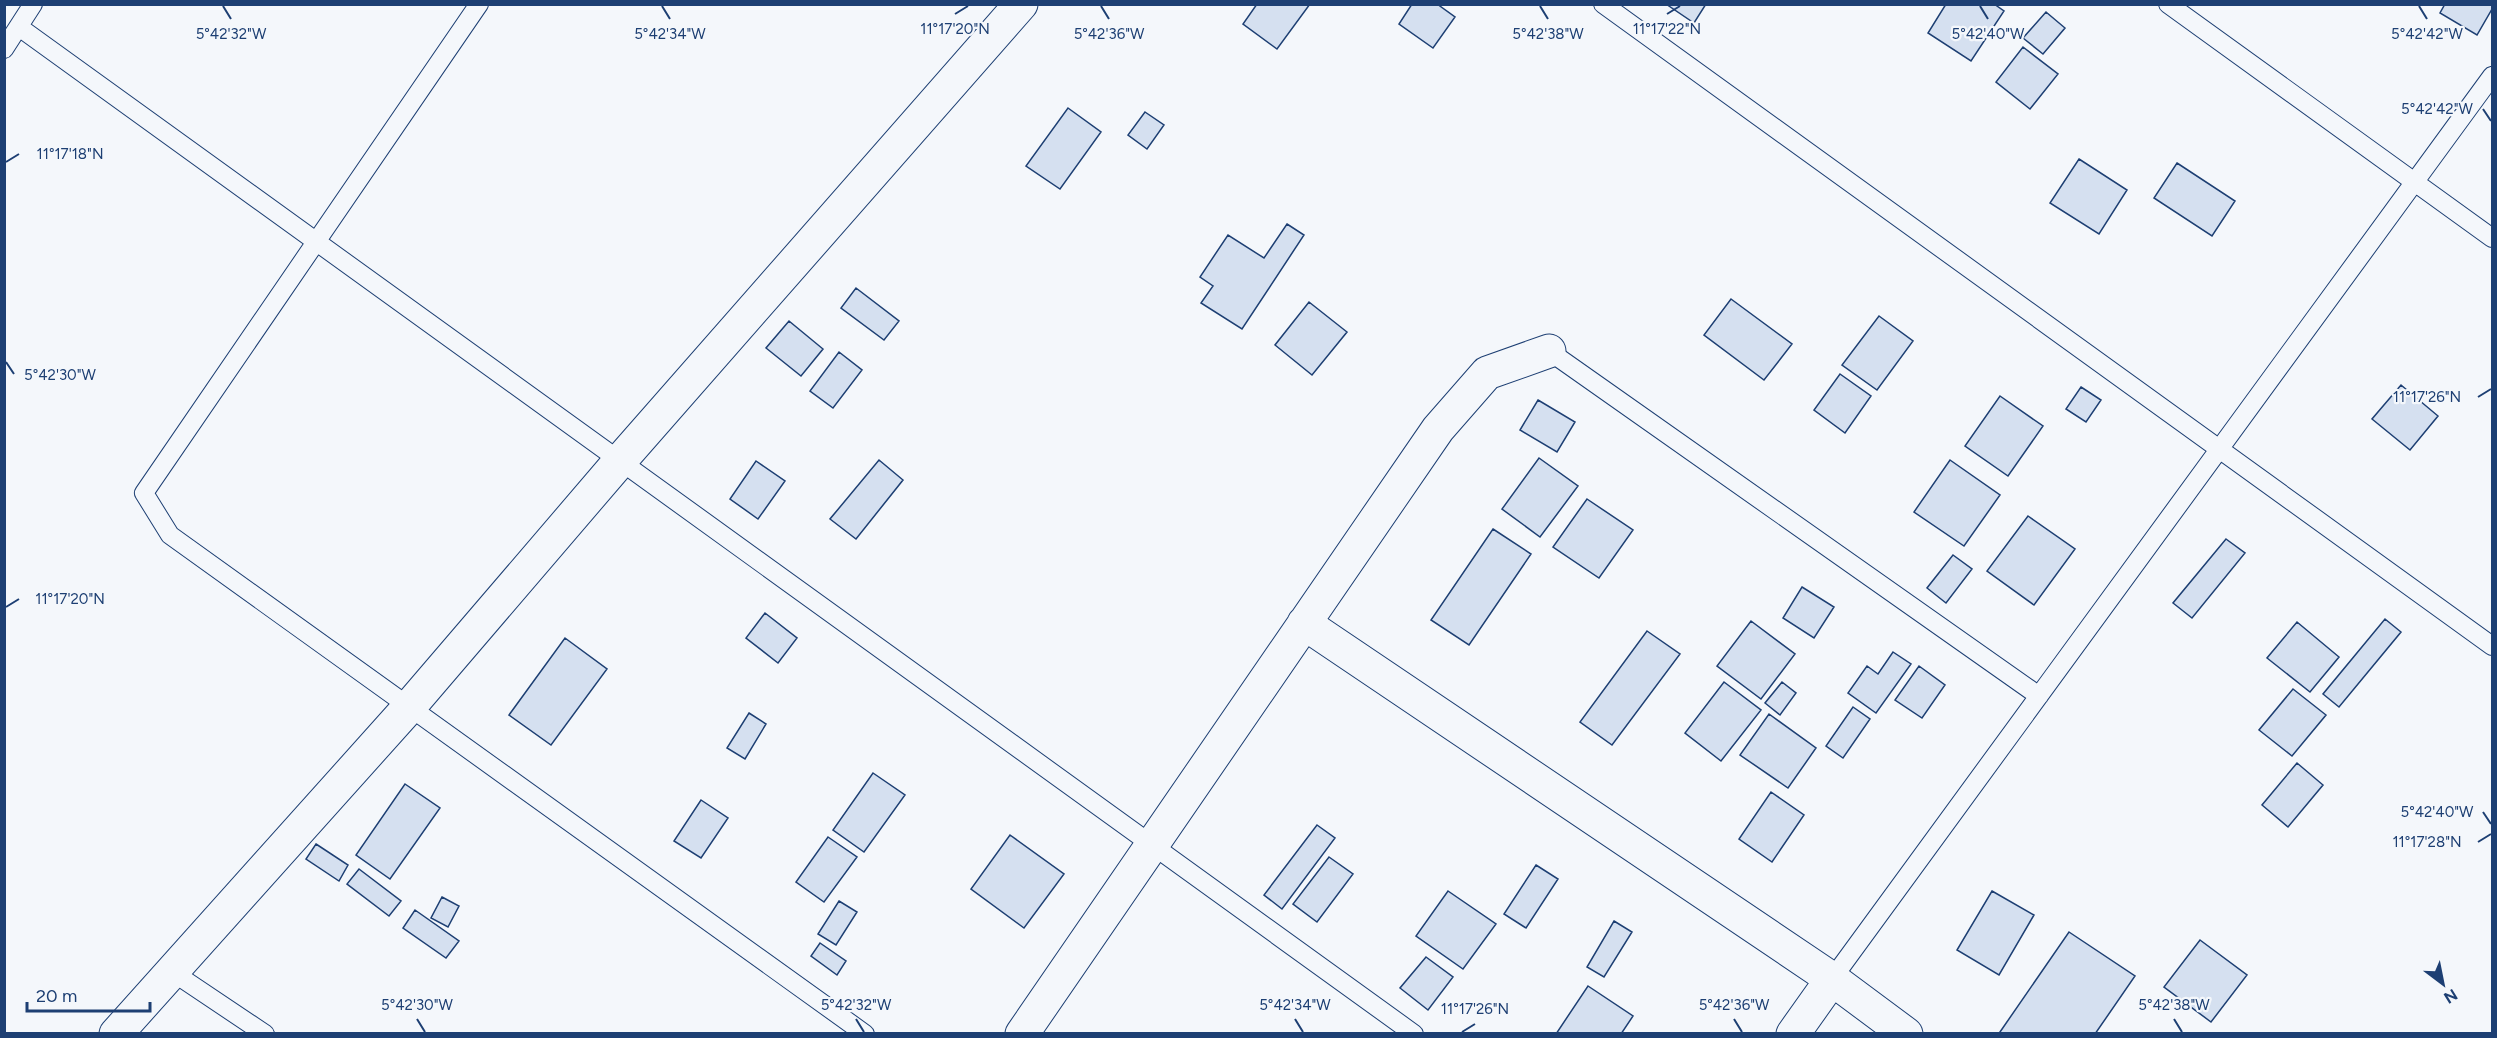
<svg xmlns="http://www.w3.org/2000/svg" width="2497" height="1038" font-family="Figtree,sans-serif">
<rect width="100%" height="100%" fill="#f4f7fb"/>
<!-- building -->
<path fill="#d5e0f0" stroke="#1d3f73" stroke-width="1.5" d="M1257 4H1310L1277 49 1243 24Z
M1412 4H1437L1455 17 1433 48 1399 24Z
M1666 4H1706L1694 23Z
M1946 4H1994L2004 11 1971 61 1928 33Z
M2445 4H2492V9L2477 35 2440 13Z
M2046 12 2065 28 2043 54 2023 38Z
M2023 47 2058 74 2030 109 1996 82Z
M1068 108 1101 132 1060 189 1026 166Z
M1145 112 1164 125 1147 149 1128 135Z
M2079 159 2127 190 2099 234 2050 203Z
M2177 163 2235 201 2212 236 2154 198Z
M1287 224 1304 235 1242 329 1201 303 1213 286 1200 277 1228 235 1264 258Z
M856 288 899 321 884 340 841 308Z
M1731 299 1792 344 1764 380 1704 335Z
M1309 302 1347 332 1312 375 1275 345Z
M1879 316 1913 341 1877 390 1842 365Z
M789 321 823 349 801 376 766 348Z
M839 352 862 370 833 408 810 391Z
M1840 374 1871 396 1845 433 1814 410Z
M2401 385 2438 416 2410 450 2372 419Z
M2081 387 2101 400 2086 422 2066 409Z
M2000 396 2043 426 2008 476 1965 446Z
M1538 400 1575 422 1557 452 1520 430Z
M1539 458 1578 486 1540 537 1502 509Z
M879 460 903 480 856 539 830 519Z
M1950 460 2000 495 1964 546 1914 512Z
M756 461 785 481 758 519 730 499Z
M1587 499 1633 530 1599 578 1553 547Z
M2028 516 2075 549 2034 605 1987 571Z
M1493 529 1531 554 1469 645 1431 620Z
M2226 539 2245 553 2192 618 2173 603Z
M1953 555 1972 569 1946 603 1927 588Z
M1802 587 1834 607 1814 638 1783 618Z
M765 613 797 638 778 663 746 638Z
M2385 619 2401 632 2339 707 2323 694Z
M1751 621 1795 654 1761 699 1717 666Z
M2297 622 2339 657 2310 692 2267 658Z
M1647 631 1680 654 1612 745 1580 722Z
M565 638 607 669 551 745 509 715Z
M1893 652 1911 664 1876 713 1848 693 1867 666 1878 674Z
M1919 666 1945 685 1922 718 1895 700Z
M1724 682 1761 710 1721 761 1685 733Z
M1782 682 1796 693 1780 715 1765 703Z
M2293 689 2326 715 2292 756 2259 730Z
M1853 707 1870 719 1843 758 1826 746Z
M749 713 766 724 745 759 727 748Z
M1769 714 1816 748 1788 788 1740 755Z
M2297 763 2323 785 2288 827 2262 805Z
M873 773 905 795 864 852 833 830Z
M405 784 440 808 390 879 356 855Z
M1771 792 1804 815 1772 862 1739 839Z
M701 800 728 818 701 858 674 841Z
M1317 825 1335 838 1282 909 1264 895Z
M1010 835 1064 874 1024 928 971 889Z
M828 837 857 857 824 902 796 882Z
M316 844 348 865 339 881 306 859Z
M1329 857 1353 874 1317 922 1293 904Z
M1536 865 1558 879 1526 928 1504 914Z
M359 869 401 901 389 916 347 884Z
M1448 891 1496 924 1463 969 1416 936Z
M1992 891 2034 915 1999 975 1957 950Z
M442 897 459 906 448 927 431 918Z
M839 901 857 912 836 945 818 934Z
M415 910 459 941 446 958 403 928Z
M1614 921 1632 932 1604 977 1587 967Z
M2069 932 2135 976 2095 1034H2002L2000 1032Z
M2200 940 2247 975 2211 1022 2164 987Z
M820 943 846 961 837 975 811 956Z
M1426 957 1453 977 1428 1010 1400 988Z
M1588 986 1633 1016 1621 1034H1556Z"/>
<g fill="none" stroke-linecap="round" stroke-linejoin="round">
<!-- service casing -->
<g stroke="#1d3f73" stroke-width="20">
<path id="service" d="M479 4 144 493 170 535 865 1034
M1603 4 2492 646
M2168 4 2492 238
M19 27 1414 1034
M4 49 33 4
M1549 351 2039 696
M171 971 265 1034
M1832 979 2492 76"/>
</g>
<!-- minor casing -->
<g stroke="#1d3f73" stroke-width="35">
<path id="minor" d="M1304 623 1832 979 1906 1034
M116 1034 410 706 619 462 1021 4
M1022 1034 1438 429 1487 373 1549 351
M1793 1034 1832 979"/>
</g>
<!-- service -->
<use href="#service" stroke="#f4f7fb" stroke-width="18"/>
<!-- minor -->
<use href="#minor" stroke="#f4f7fb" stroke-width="33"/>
</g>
<!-- ticks -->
<path fill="none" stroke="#1d3f73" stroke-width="2" d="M223 6 231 19M662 6 670 19M1101 6 1109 19M1540 6 1548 19M1980 6 1988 19M2419 6 2427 19M955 14 968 6M1667 14 1680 6M2483 109 2491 121M6 162 19 154M6 362 14 374M2478 397 2491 389M6 607 19 599M2483 812 2491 824M2478 842 2491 834M417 1019 425 1032M856 1019 864 1032M1295 1019 1303 1032M1734 1019 1742 1032M2174 1019 2182 1032M1462 1032 1475 1024"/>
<g font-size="15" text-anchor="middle" fill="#1d3f73" stroke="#f4f7fb" stroke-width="4.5" stroke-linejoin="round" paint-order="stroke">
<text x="955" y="34">11°17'20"N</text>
<text x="1667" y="34">11°17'22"N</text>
<text x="1988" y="39">5°42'40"W</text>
<text x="231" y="39">5°42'32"W</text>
<text x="670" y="39">5°42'34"W</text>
<text x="1109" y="39">5°42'36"W</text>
<text x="1548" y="39">5°42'38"W</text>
<text x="2427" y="39">5°42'42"W</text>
<text x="2437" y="114">5°42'42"W</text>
<text x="70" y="159">11°17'18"N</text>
<text x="60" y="380">5°42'30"W</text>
<text x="2427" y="402">11°17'26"N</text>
<text x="70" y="604">11°17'20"N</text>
<text x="2437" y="817">5°42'40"W</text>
<text x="2427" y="847">11°17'28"N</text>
<text x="417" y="1010">5°42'30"W</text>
<text x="856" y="1010">5°42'32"W</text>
<text x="1295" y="1010">5°42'34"W</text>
<text x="1734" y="1010">5°42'36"W</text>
<text x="2174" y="1010">5°42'38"W</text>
<text x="1475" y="1014">11°17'26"N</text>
</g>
<!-- border -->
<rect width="2497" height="1038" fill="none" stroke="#1d3f73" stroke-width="12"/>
<!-- north arrow -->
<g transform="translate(2443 984) rotate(148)" stroke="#f4f7fb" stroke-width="4.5" paint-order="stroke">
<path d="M0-4.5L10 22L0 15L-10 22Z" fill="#1d3f73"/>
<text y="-9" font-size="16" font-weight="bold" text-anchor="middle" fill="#1d3f73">N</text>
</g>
<!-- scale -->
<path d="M27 1002v9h123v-9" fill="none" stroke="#1d3f73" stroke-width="3"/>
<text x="36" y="1002" font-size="18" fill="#1d3f73" stroke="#f4f7fb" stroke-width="4.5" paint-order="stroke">20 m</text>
</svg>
